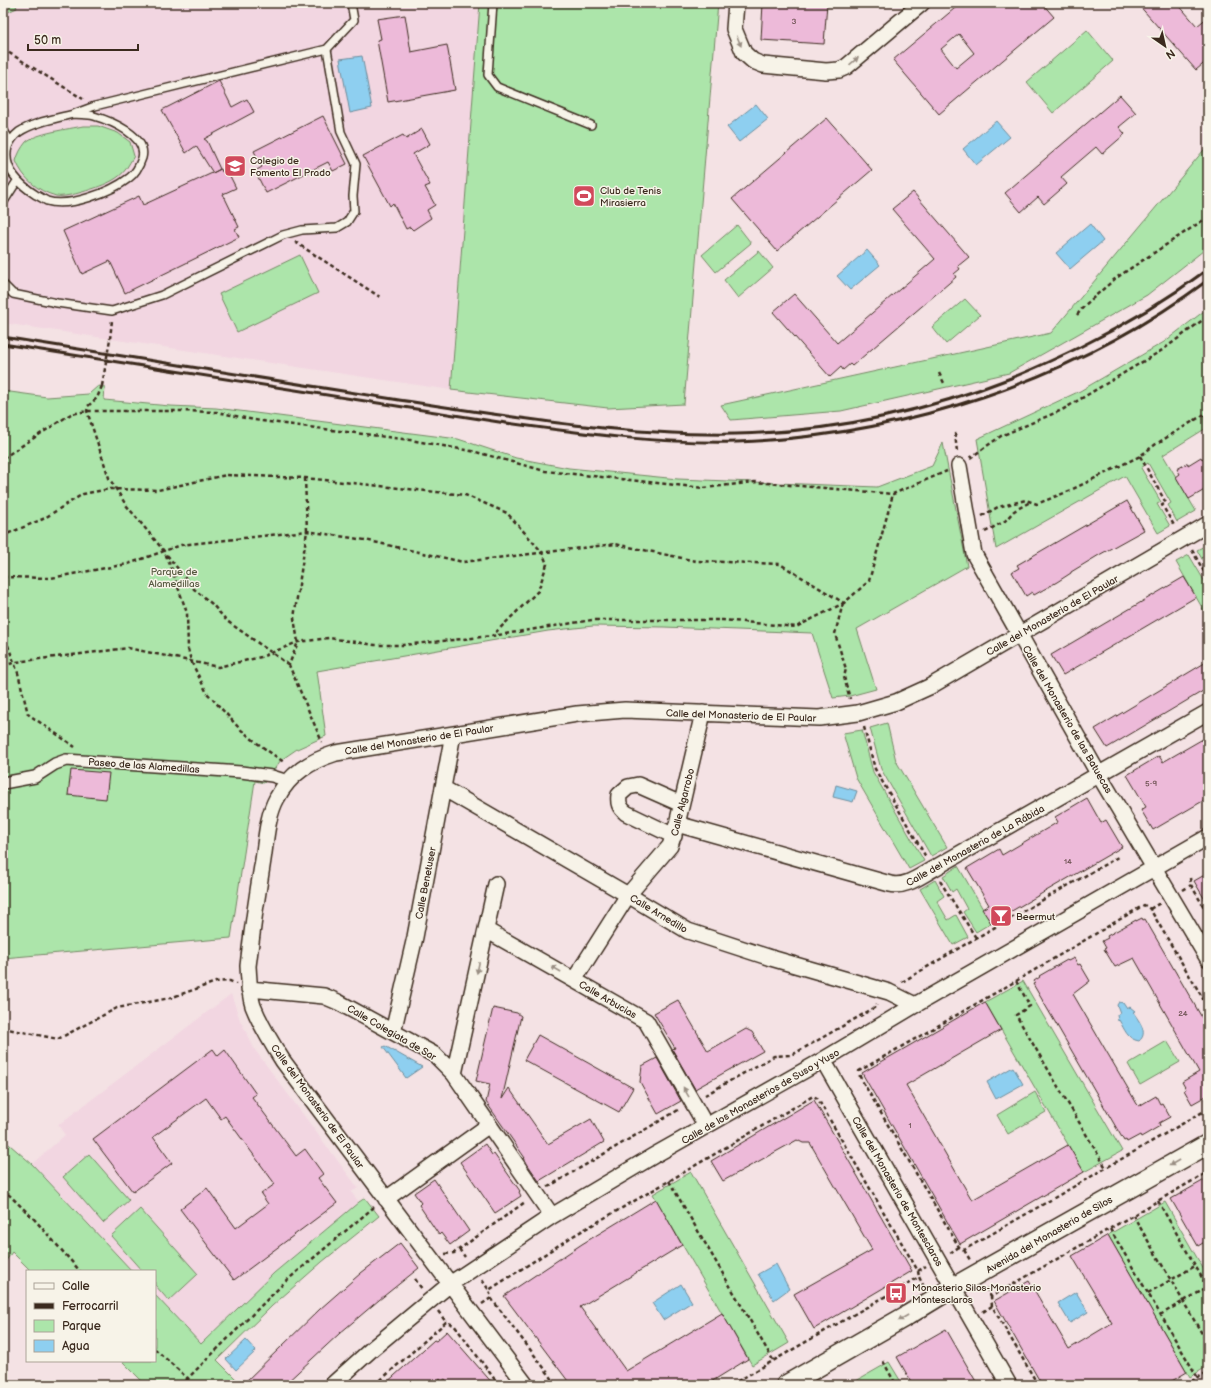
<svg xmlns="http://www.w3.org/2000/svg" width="1211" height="1388" font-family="'Balsamiq Sans',sans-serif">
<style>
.built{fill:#f2d6e1}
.green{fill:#ace5aa;stroke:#748864}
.water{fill:#8ecff0;stroke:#6d8d9c}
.building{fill:#edbad9;stroke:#3b2a1e;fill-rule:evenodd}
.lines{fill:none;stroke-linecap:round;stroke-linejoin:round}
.service-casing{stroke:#3b2a1e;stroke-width:10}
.pedestrian-casing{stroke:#3b2a1e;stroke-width:14}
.minor-casing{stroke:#3b2a1e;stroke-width:18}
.tertiary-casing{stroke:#3b2a1e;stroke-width:22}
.path{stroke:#3b2a1e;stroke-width:2.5;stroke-dasharray:4 3;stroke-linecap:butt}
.service{stroke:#f7f3e8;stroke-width:7}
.pedestrian{stroke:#f7f3e8;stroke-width:11}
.minor{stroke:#f7f3e8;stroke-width:15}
.tertiary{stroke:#f7f3e8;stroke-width:19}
.rail{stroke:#3b2a1e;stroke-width:3}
.path-bridge{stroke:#3b2a1e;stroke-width:2.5;stroke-dasharray:4 3;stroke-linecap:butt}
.oneway{fill:#998e83}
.labels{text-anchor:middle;stroke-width:3;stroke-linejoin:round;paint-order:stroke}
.number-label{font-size:8px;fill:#684e4d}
.poi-label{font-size:10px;fill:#3b2a1e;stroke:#f7f3e8;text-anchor:start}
.park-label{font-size:10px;fill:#575941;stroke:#f7f3e8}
.street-label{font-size:10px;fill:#3b2a1e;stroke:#f7f3e8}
</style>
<rect width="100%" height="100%" fill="#f4e2e4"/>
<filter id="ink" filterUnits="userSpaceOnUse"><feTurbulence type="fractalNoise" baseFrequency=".025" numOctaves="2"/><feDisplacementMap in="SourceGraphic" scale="8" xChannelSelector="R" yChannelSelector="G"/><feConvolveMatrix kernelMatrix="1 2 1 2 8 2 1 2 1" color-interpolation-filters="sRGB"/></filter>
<g filter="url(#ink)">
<path class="built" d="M3,3H480L451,390L3,323Z
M231,994L240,1020L255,1050L358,1188L351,1192L359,1202L274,1273L201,1344L155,1295V1271H132L32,1164L65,1135L58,1125Z"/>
<path class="green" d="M3,3H15L17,8L3,14Z
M480,3H718L684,404L608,408L451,390Z
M1087,30L1113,61L1053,113L1027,82Z
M83,126H98L118,133L130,142L134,156C131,160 129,165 126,169C119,179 106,184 95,188C86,191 65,198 56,196C37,191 23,178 16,161C18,154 21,148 26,142C36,133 69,129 83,126Z
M1208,145V247L1147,295L1009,373L841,411L731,420L721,405L1051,333Z
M737,225L751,243L716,272L702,255Z
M759,251L773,268L738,298L724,280Z
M300,255L318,293L237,332L219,294Z
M965,299L980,315L946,344L932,327Z
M1208,308V427L1163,455L1196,511L1177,522L1168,505L1171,503L1148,463L1141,468L1161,502L1157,504L1170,526L1158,533L1125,476L996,549L977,439L1080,391L1164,342Z
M98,386L105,387L104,400L170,406L216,408L458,439L516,458L569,468L678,479L877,487L932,466L943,443L967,566L857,629L876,689L850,696L833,698L812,633L664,627L593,626L548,631L317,671L326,736L297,749L281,760L264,783L255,781L231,938L3,958V391L47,397L89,394Z
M1208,544V570L1197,550Z
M1189,555L1208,587V618L1176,562Z
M887,723L896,761L947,847L931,856L881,769L870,728Z
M862,730L873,772L924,861L909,869L856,778L843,733Z
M958,866L991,923L976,932L963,912L967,909L956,889L952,892L943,876Z
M935,880L944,896L937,901L948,920L956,915L968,937L953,945L920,889Z
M1023,981L1122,1151L1084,1172L985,1002Z
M1167,1041L1180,1062L1140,1085L1128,1064Z
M1035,1092L1046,1112L1008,1134L997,1115Z
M3,1139L32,1164L132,1271H31L12,1252L3,1265Z
M89,1154L129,1200L103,1223L63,1177Z
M691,1172L789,1343L752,1365L653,1194Z
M365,1198L379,1216L322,1262L272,1306L217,1360L242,1385H146L122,1361H155V1295L201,1344L274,1273L359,1202Z
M1165,1202L1208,1277V1366L1190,1377L1108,1235Z
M140,1209L198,1274L169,1301L155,1285V1271H142L111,1236Z
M889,1362L903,1385H849L884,1365Z"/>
<path class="water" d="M362,56L372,108L350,113L340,59Z
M756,104L768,119L739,142L727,127Z
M996,121L1010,137L976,165L963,149Z
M1090,224L1103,241L1070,269L1056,253Z
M867,250L880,265L850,290L837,276Z
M836,785L857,791L853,802L833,797Z
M1119,1002L1123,1003L1127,1009L1130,1007L1135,1011L1133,1012C1139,1021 1149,1033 1139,1041C1127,1039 1125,1030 1119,1020L1118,1021L1117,1015L1120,1013L1117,1005Z
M385,1046L422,1067L406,1078L383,1047Z
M1013,1067L1023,1084L996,1099L987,1082Z
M776,1264L789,1289L774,1300L758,1274Z
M681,1284L692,1302L663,1320L652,1303Z
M1076,1292L1088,1312L1070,1323L1058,1303Z
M246,1340L256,1351L236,1370L226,1359Z"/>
<path class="building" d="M763,3H827L824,44L761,40Z
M961,3H1042L1054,17L939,114L893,60ZM959,34L974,53L956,68L941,49Z
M1137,3H1177L1197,26L1208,17V60L1196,70Z
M405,15L411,52L447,45L455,90L388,102L377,40L381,39L377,19Z
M219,81L232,107L247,99L254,112L204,139L207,141L220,169L213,173L196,146L186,153L162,110Z
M1120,95L1136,113L1119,127L1125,134L1102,154L1096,147L1061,177L1067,184L1044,204L1038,197L1021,212L1005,193Z
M323,116L347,164L333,171L328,162L266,193L255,171L262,167L254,151Z
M827,118L872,170L777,251L732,199Z
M422,129L430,144L413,154L430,185L425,187L435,205L427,210L431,218L413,230L410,227L406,229L393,203L390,206L363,156L403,135L406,139Z
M221,169L222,172L227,170L236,188L223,194L239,227L235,229L239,237L125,293L110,261L82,274L63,231L139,196L143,205Z
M913,192L969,257L958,266L960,269L954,274L956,277L852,366L850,364L843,370L841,367L830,377L773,312L794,294L837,343L935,259L892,209Z
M1208,455V488L1189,499L1176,477L1180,474L1177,469L1188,463V465L1201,457L1202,459Z
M1127,501L1144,530L1099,555L1071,572V573L1057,582L1034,595L1032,592L1026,596L1012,572L1019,568L1017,565Z
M1184,577L1196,597L1063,675L1051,655Z
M1208,661V688L1107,748L1095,729Z
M1208,736V798L1153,830L1141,810L1146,807L1127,775L1159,756L1163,762Z
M71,770L109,773L106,799L68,795Z
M1087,798L1101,823L1106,820L1122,847L991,923L982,909L989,905L967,868L999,849L1002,855L1058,822L1055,817Z
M1208,873V905L1194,881Z
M1142,918L1143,920L1145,919L1208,1028V1095L1192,1104L1184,1090L1186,1089L1182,1082L1199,1072L1134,958L1115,967L1104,949L1106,948L1102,941L1108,938L1107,936L1136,920V921Z
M1074,958L1078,965L1080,964L1090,981L1073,994L1137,1104L1139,1106L1156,1096L1160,1104L1162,1103L1170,1117L1159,1123L1160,1126L1141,1137L1140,1135L1127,1142L1126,1140L1124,1141L1033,984L1035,983L1034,981L1040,977L1039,976L1067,960L1068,961Z
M678,1000L708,1051L746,1029L752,1032L763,1051L695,1089L672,1049L675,1048L654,1013Z
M985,1002L1001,1030L906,1085L972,1200L1068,1145L1084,1172L960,1244L862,1073Z
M493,1008L517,1013L521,1016L502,1099L509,1088L548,1144L591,1119L604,1142L539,1181L528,1165L524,1158H525L486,1102L490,1084L476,1081Z
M538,1035L633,1088L619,1112L524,1060Z
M213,1049L218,1056L225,1050L256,1094L252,1097L296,1156L305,1149L323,1174L318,1178L337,1203L234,1280L180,1209L207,1188L236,1228L268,1204L261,1194L275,1184L225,1116L221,1119L206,1098L153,1137L172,1163L133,1192L93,1139Z
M657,1058L681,1101L658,1114L640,1082L642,1066Z
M814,1100L912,1271L814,1329L794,1294L872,1250L810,1143H803L797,1140L723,1181L711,1161Z
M485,1144L492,1155L494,1154L520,1191L519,1192L521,1196L495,1213L460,1162Z
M1208,1178V1240L1198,1246L1171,1199Z
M434,1179L469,1231L450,1245L441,1233L439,1235L419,1205L421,1203L414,1193Z
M656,1199L682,1245L580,1307L626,1371L722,1313L748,1359L706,1385H571L504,1296L582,1244Z
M1108,1235L1187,1372L1165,1385H1042L994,1301L1029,1281L1069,1349L1112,1323L1072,1256Z
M400,1243L419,1268L379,1300L340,1333L284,1385H242L320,1309L361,1273Z
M946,1329L978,1385H913L897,1357Z
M447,1331L494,1385H451L445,1379L442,1381L440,1379L434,1385H384L434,1340L436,1341Z"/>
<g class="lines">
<g class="service-casing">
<path id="service" d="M493,3L488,75L497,87L591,125
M76,113L95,106L327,49L354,20L351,3
M73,114C80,115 88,114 94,116C111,121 148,136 142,158C139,167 136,173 129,178C111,192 69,208 47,201C43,199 39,196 36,195C19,184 2,168 8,147C10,141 14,136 19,132C34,122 55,119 73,114Z
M3,129L10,141
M3,203L17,181
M3,284L13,294L57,303L112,311L162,295L283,235L302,230L337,228L347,222L354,211L353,196L356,164L341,132L327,49"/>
</g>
<g class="pedestrian-casing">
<path id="pedestrian" d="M3,783L35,777L55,764L66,760L241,772L272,776L288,781"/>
</g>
<g class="minor-casing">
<path id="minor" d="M736,3L734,29L744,53L753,61L763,65L826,71L839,70L846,67L922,3
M959,466L974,554L1099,775L1208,959
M443,788L628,895L688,931L771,958L889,992L915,1005
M677,824L890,884C905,888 920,876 933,869L1208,712
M674,836L626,813C619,807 618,803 619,795L628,787L638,785L681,804
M486,930L646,1021L706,1126
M574,980L628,895L670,846L677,824L703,713
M249,989L324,996L338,1002L435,1055L454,1074L552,1216
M393,1032L415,937L453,734
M823,1060L1009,1385
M454,1074L496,884
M386,1199L489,1125
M332,1385L373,1348L450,1284L552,1216L653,1156L823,1060L915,1005L1208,837
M526,1385L283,1061C272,1044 261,1026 253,1006C249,994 249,979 248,966C252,930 257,895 263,860C266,840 267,816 277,798C290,773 311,761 336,753L577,714L625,710L819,718L858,713L896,702L929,687L1208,524"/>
</g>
<g class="tertiary-casing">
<path id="tertiary" d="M786,1385L908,1315L954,1287L1208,1144"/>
</g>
<path class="path" d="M3,49L83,99
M295,242L380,297
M1077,315L1085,305L1116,278L1208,217
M110,339L112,320
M939,373L944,383
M102,386L97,398L88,406L87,411L109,478L126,505L164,551L171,567L187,613L188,649L191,661L207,693L240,729L257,743L285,763
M955,433L957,452
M1140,456L1166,503L1162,505L1175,527
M3,458L71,414L87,411H179L217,412L254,420L410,440L476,452L545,471L704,488L755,482L893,494L947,471
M970,458L1001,436L1062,410L1164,349L1208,316
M305,478L307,531L294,618L298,642L289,665L322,742
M982,516L998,507L1026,500L1037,504L1069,491L1140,456L1156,444L1208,412
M985,532L1005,521L1014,511L1030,502
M3,538L7,534L43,519L83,494L109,489L158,490L226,475L305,478L465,495L507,513L542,552L547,564L538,591L492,636
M1192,550L1208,579
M167,555L194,589L212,604L227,621L289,665
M3,577L51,578L128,564L181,545L307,531L365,540L463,562L615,544L696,561L780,564L844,603L869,581L893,494
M843,603L835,634L846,669L844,677L850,699
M3,632L18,673L28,714L75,747
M3,666L16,662L128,648L218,667L261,657L298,642L329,638L375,645H403L492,636L592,620H723L796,627L844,603
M864,727L875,769L926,857
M1190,878L1191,885L1208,914
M940,881L976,938
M1183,890L1191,885
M1150,909L1160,903
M1016,981L1030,1006L1016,1015L1106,1168
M902,982L976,938L1118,857
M1208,1007L1150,909L1144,905L1016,981L859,1071L860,1077L959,1247L964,1250L1208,1109
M3,1028L58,1039L117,1008L170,998L216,982L230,981L236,984
M705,1095L774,1056L792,1055L874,1008L877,1004
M669,1181L773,1360
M548,1187L680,1109
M3,1189L34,1219L80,1271
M1158,1201L1208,1288
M1133,1215L1208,1344
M1110,1229L1198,1378
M459,1249L465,1257
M964,1250L970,1260
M950,1253L959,1247
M445,1254L454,1253L525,1202
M918,1271L926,1266
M415,1279L422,1289
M482,1280L489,1290
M986,1288L991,1297
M1148,1293L1195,1266
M482,1304L491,1298
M438,1311L446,1322
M983,1312L992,1306
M1160,1315L1208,1287
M155,1349L195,1385
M883,1361L896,1385
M181,1385L285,1282L374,1207
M375,1385L446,1322L454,1325L499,1385
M557,1385L491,1298L489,1290L573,1236L669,1181L813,1096L817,1098L819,1101L918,1271L919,1277
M731,1385L919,1277L924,1287
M1038,1385L992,1306L991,1297L1208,1172
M1185,1385L1208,1372"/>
<use href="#service" class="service"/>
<use href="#pedestrian" class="pedestrian"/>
<use href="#minor" class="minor"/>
<use href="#tertiary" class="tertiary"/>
<path class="rail" d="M3,337C133,357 263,379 393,399C507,416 621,436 736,434C829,432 924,412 1011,378C1034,369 1057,358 1080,347C1125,325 1168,299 1208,269
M3,344L499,422C578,433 657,444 737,442C904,436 1074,380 1208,280"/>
<path class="path-bridge" d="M102,386L110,339"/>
</g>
<defs><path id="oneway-solid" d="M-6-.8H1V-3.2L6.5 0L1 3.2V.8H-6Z"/></defs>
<g class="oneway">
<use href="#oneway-solid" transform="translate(739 41) rotate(68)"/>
<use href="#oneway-solid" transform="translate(854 61) rotate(-41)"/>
<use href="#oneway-solid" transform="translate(478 968) rotate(102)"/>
<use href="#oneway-solid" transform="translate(556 969) rotate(-150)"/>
<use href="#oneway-solid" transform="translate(686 1092) rotate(-120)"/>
<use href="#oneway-solid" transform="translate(1174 1163) rotate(150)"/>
<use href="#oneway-solid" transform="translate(903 1318) rotate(150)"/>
</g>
</g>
<defs>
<g id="school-square" transform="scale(1.15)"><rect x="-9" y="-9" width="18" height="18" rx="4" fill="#d1495b" stroke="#f7f3e8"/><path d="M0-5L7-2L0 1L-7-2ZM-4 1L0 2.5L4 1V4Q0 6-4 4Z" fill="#fff"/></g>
<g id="stadium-square" transform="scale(1.15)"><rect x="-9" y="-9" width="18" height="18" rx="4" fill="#d1495b" stroke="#f7f3e8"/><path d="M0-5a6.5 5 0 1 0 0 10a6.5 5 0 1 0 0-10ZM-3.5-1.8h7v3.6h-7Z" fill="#fff"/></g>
<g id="bar-square" transform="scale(1.15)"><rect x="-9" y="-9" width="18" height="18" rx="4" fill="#d1495b" stroke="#f7f3e8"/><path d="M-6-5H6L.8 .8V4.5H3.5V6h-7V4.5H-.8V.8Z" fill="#fff"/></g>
<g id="bus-square" transform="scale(1.15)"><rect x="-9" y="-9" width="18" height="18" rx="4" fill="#d1495b" stroke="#f7f3e8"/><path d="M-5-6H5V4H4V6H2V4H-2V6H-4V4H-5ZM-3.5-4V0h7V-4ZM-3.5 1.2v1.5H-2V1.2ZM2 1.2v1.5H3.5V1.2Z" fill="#fff"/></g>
</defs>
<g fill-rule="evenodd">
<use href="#school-square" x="235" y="166"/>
<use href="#stadium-square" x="584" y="196"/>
<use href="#bar-square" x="1001" y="916"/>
<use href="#bus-square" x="896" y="1293"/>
</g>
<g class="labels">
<g class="number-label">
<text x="794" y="24">3</text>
<text x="1151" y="786">5-9</text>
<text x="1068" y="864">14</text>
<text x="1183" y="1016">24</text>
<text x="910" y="1128">1</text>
</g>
<g class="poi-label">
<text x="250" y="164">Colegio de<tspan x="250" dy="12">Fomento El Prado</tspan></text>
<text x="600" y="194">Club de Tenis<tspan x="600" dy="12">Mirasierra</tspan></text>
<text x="1016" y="920">Beermut</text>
<text x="912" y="1291">Monasterio Silos-Monasterio<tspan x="912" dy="12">Montesclaros</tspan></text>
</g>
<g class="park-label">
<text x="174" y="575">Parque de<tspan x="174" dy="12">Alamedillas</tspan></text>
</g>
<g class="street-label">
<text transform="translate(1052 615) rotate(-30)" y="4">Calle del Monasterio de El Paular</text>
<text transform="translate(741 715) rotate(2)" y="4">Calle del Monasterio de El Paular</text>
<text transform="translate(1068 719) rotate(60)" y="4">Calle del Monasterio de las Batuecas</text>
<text transform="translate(419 739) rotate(-9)" y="4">Calle del Monasterio de El Paular</text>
<text transform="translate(144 765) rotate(4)" y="4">Paseo de las Alamedillas</text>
<text transform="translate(682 802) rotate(-76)" y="4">Calle Algarrobo</text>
<text transform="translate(975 845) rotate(-29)" y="4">Calle del Monasterio de La Rábida</text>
<text transform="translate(425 883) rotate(-79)" y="4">Calle Benetuser</text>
<text transform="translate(659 913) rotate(31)" y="4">Calle Arnedillo</text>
<text transform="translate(608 999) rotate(30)" y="4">Calle Arbucias</text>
<text transform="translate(392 1032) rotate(30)" y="4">Calle Colegiata de Sar</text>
<text transform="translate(760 1096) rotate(-30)" y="4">Calle de los Monasterios de Suso y Yuso</text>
<text transform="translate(318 1106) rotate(54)" y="4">Calle del Monasterio de El Paular</text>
<text transform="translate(898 1191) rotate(60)" y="4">Calle del Monasterio de Montesclaros</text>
<text transform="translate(1049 1234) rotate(-30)" y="4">Avenida del Monasterio de Silos</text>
</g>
</g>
<rect width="1211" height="1388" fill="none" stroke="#f7f3e8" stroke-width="16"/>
<rect x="8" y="8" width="1195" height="1372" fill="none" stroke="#3b2a1e" stroke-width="1.5" filter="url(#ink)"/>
<rect x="26" y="1270" width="130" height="92" fill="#f7f3e8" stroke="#aca397"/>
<rect x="34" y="1283" width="20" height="6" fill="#f7f3e8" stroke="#aca397"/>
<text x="62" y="1290" font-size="12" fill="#3b2a1e">Calle</text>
<rect x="34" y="1303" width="20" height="6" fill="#3b2a1e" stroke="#aca397"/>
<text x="62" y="1310" font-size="12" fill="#3b2a1e">Ferrocarril</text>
<rect x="34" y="1320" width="20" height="12" fill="#ace5aa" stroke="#aca397"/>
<text x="62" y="1330" font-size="12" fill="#3b2a1e">Parque</text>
<rect x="34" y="1340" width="20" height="12" fill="#8ecff0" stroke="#aca397"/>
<text x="62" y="1350" font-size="12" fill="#3b2a1e">Agua</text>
<g transform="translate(1165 46) rotate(146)" stroke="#f7f3e8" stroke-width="3" paint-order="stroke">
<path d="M0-3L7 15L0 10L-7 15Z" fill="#3b2a1e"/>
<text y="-6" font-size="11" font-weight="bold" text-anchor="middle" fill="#3b2a1e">N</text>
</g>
<path d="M28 44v6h110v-6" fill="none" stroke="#3b2a1e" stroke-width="2"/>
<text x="34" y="44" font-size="12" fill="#3b2a1e" stroke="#f7f3e8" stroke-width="3" paint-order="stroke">50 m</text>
</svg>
